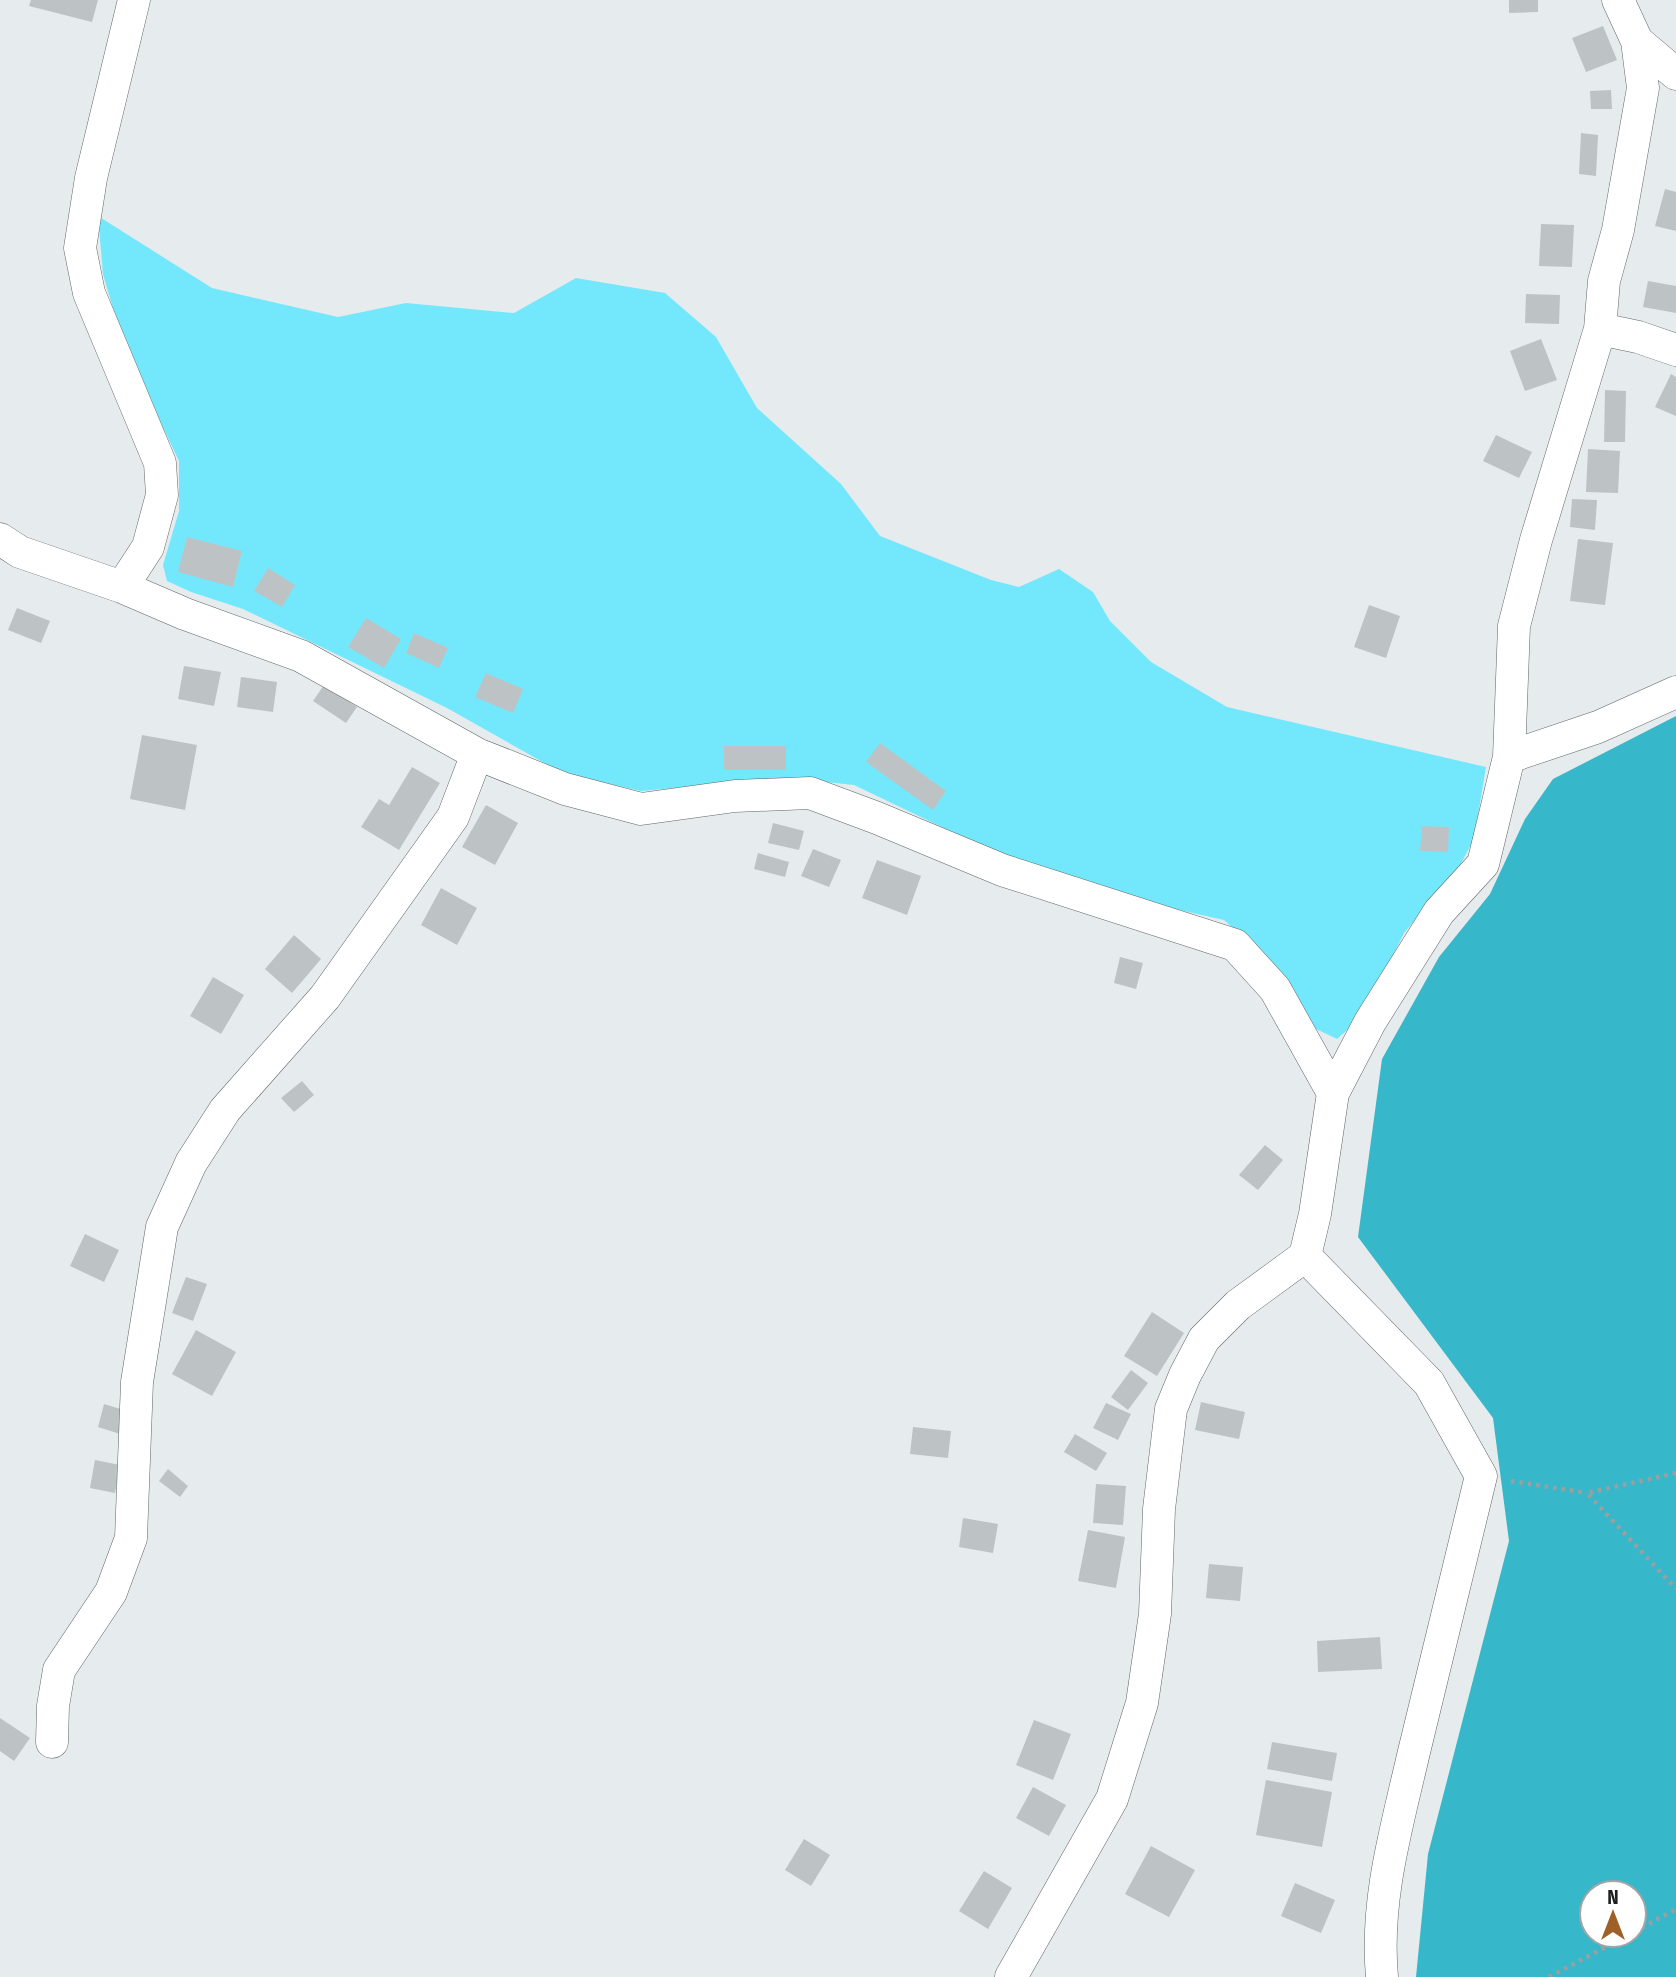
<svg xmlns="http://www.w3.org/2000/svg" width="1676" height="1977" font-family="'Fira Sans Condensed',sans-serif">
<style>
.green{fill:#73e8fc}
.forest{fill:#37b7ca;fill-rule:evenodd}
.building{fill:#bdc3c4}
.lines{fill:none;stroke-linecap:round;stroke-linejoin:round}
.minor-casing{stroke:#606566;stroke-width:33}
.path{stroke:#9b9fa0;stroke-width:4.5;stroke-dasharray:3.5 5;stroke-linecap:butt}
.minor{stroke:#fff;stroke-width:32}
</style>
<rect width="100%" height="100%" fill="#e6eced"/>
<path class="green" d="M98,216L212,288L338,317L406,303L514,313L576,278L665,293L716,337L757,408L841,484L880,536L991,580L1019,587L1059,569L1093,592L1110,621L1151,662L1227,707L1486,767L1474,839L1458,869L1404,933L1363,1016L1337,1039L1314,1028L1278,968L1224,920L1122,897L1000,855L854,785L788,778L641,791L562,773L447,708L243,609L191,592L167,581L163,565L179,511V461L124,346L103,274Z"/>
<path class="forest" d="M1676,716V1977H1416L1428,1854L1509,1541L1493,1418L1358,1237L1382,1059L1439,957L1490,894L1525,819L1553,779ZM1592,1893H1634V1935H1592Z"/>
<path class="building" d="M31,0H98L92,22L29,6Z
M1509,0H1538V12L1509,13Z
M1603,26L1617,60L1586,72L1572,38Z
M1611,90L1612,109H1591L1590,91Z
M1581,133L1598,135L1596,176L1579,174Z
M1665,189L1676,192V231L1655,226Z
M1541,224L1574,225L1572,267L1539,266Z
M1648,281L1676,286V313L1643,307Z
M1526,294L1560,295L1559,324L1525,323Z
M1541,339L1557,380L1525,391L1510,351Z
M1671,374L1676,377V416L1655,407Z
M1605,390L1626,391L1625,442H1604Z
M1496,435L1532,452L1519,478L1483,461Z
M1588,449L1620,451L1618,493L1586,492Z
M1572,499L1597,500L1595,530L1570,527Z
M187,537L242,551L233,587L178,572Z
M1578,539L1613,543L1605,605L1570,601Z
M268,568L295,585L282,607L254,591Z
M1369,605L1400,616L1386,658L1354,647Z
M17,608L50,621L41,643L8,630Z
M366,618L401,639L384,668L348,647Z
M414,633L448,648L439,668L406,653Z
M184,666L221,672L214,706L178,699Z
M486,673L523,689L513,713L475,697Z
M241,677L277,682L273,712L237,707Z
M324,685L357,707L346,723L313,701Z
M142,735L197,745L185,810L130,799Z
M880,743L946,791L933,810L866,762Z
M724,746H786V770H724Z
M412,767L440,783L399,850L361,827L379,799L389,805Z
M486,805L518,823L495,865L462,847Z
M773,823L804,831L799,850L768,843Z
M1422,826L1449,827L1448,852L1420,851Z
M813,849L841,860L829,887L801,876Z
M758,853L789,862L785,877L754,869Z
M877,860L921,876L907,915L862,898Z
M441,888L477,908L457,945L421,925Z
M294,935L321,959L292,993L265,969Z
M1120,957L1143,963L1136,989L1114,983Z
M213,977L244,995L221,1034L190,1016Z
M302,1081L314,1095L294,1112L281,1098Z
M1265,1145L1283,1160L1258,1190L1239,1175Z
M85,1234L119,1250L104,1282L70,1266Z
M186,1277L207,1284L193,1321L172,1313Z
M1152,1312L1184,1333L1157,1376L1124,1356Z
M196,1330L236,1352L212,1396L172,1374Z
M1131,1370L1148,1383L1128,1410L1111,1397Z
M1201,1402L1245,1412L1239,1439L1195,1430Z
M1106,1403L1131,1414L1118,1440L1093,1428Z
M104,1404L127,1411L120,1434L98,1427Z
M913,1427L951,1431L948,1458L910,1454Z
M1075,1434L1107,1453L1096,1471L1064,1452Z
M95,1460L120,1465L115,1493L90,1488Z
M168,1469L188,1486L180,1497L159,1481Z
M1096,1484L1126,1486L1123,1525L1093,1523Z
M963,1518L998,1524L993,1553L959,1547Z
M1088,1530L1125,1537L1116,1588L1078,1581Z
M1209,1564L1243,1567L1240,1601L1206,1598Z
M1380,1637L1382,1669L1318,1672L1317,1641Z
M0,1718L30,1738L14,1761L0,1751Z
M1034,1720L1071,1734L1053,1780L1016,1765Z
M1272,1742L1337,1753L1332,1781L1267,1769Z
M1266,1780L1332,1792L1322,1847L1256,1835Z
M1033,1787L1066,1805L1049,1836L1016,1818Z
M804,1839L830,1855L811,1886L785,1870Z
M1151,1846L1195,1870L1169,1917L1125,1894Z
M984,1871L1012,1888L988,1929L959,1911Z
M1295,1883L1335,1900L1321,1933L1281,1916Z"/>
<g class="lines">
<g class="minor-casing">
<path id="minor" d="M1637,41L1676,74
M1600,329L1638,337L1676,350
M0,539L20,552L122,587L185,614L301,656L477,754L565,789L641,809L735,796L810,793L877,818L1002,870L1235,945L1275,989L1333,1093L1315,1214L1305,1256L1238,1305L1204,1339L1185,1375L1171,1409L1159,1509L1155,1614L1142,1703L1112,1799L1011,1977
M122,587L148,547L162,495L160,463L89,293L80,248L91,178L134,0
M1509,757L1598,727L1676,692
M1333,1093L1370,1022L1439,912L1483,864L1509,757L1514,626L1536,540L1600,329L1604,281L1618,230L1643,88L1637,41L1618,0
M1305,1256L1429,1383L1481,1476C1458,1570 1435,1663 1413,1756C1396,1830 1375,1901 1382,1977
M52,1742L53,1706L59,1670L111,1592L131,1538L137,1382L162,1227L191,1163L225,1110L325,997L453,817L477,754"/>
</g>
<path class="path" d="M1676,1473L1587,1493L1676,1589
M1511,1481L1587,1493
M1634,1932L1676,1909
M1549,1977L1628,1935"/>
<use href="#minor" class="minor"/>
</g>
<g transform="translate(1613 1914)"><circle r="33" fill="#ffffff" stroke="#a4a5a5" stroke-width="2"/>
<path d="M0-5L12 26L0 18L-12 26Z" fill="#9f6027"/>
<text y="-10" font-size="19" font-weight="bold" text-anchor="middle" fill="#1c1e1f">N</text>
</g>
</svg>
